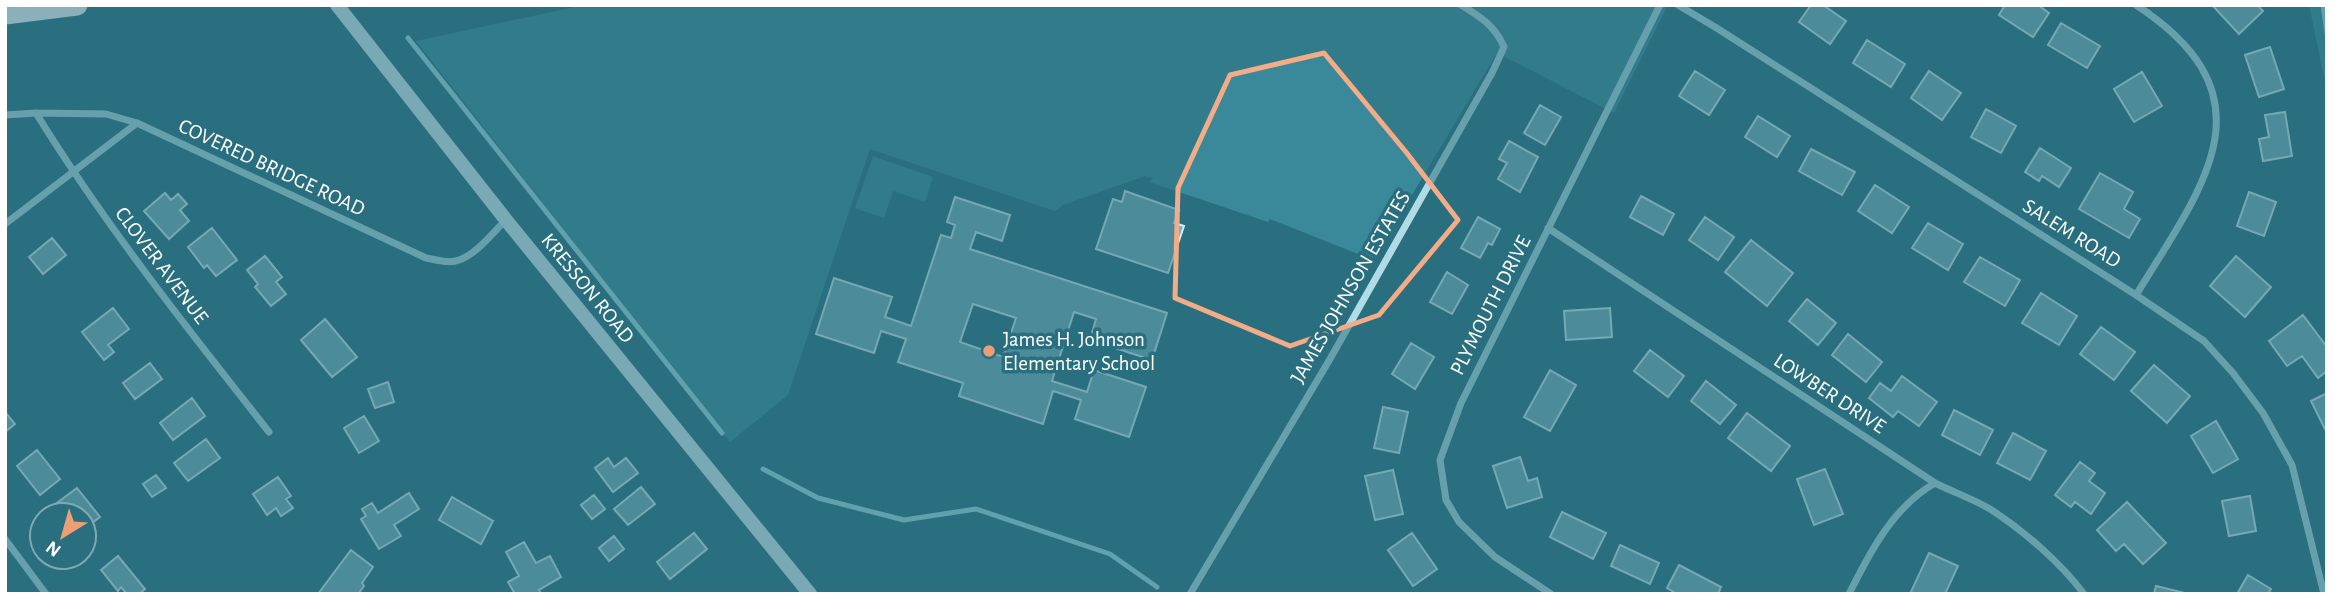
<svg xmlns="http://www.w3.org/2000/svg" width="2332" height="599" font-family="'Alegreya Sans',sans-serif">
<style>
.green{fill:#3a899a}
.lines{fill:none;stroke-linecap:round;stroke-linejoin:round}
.stream{stroke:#a5dbe5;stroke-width:5}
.building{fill:#75adba;stroke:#d3eef4;stroke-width:2;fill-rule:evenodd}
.street{stroke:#b0dce5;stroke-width:7}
.secondary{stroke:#d9f0f5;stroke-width:14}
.highway{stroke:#fff;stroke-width:21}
.marked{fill:none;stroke:#f4ac86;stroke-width:5;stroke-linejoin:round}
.poi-dot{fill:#ec9f77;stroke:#296f7f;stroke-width:2.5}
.labels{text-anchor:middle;stroke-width:7;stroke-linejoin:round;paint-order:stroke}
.street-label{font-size:21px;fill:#fff;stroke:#296f7f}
.poi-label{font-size:21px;fill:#fff;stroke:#296f7f;text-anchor:start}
</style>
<rect width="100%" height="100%" fill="#296f7f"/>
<path class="green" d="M584,5H1668L1614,113L1497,53L1373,260L1270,219L1268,222L1149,182L1153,178L1145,176L1063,205L1055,211L870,149L788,395L730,442L416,41Z
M2309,5H2327V92Z
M873,156L933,177L925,202L893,191L884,218L855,208Z"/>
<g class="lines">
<path class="stream" d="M2323,5L2327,33
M408,38L722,433
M763,469L818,498L904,520L976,509L1110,554L1157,587"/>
</g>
<path class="building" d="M1811,5H1823L1846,21L1830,44L1799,22Z
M2005,5H2038L2049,13L2033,37L1999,15Z
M2212,5H2257L2263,11L2239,34Z
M2061,23L2100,46L2087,68L2048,45Z
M1867,40L1905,64L1891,87L1853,63Z
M2270,47L2284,89L2259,97L2245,55Z
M1695,71L1725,90L1709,115L1679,96Z
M1929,71L1961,93L1942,120L1911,98Z
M2142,72L2162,106L2134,122L2114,89Z
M1540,105L1561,117L1545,145L1524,133Z
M1986,109L2016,126L2001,153L1971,137Z
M2285,112L2292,156L2263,161L2259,139L2269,137L2265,115Z
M1758,116L1790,136L1777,157L1745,137Z
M1509,141L1538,157L1520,192L1498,179L1507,163L1499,159Z
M2040,148L2071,168L2059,187L2042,176L2039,181L2025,172Z
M1811,149L1855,172L1842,195L1799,171Z
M2100,173L2133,192L2124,209L2140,219L2129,238L2079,209Z
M1875,185L1909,207L1892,233L1858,211Z
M1125,191L1179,210L1174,223L1184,226L1168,273L1096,249L1113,199L1122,202Z
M2249,192L2276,202L2264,236L2237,226Z
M165,193L171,200L178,194L187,204L180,210L189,221L169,239L144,211Z
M1641,196L1674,214L1663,235L1630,217Z
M955,197L1010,215L1002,241L976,232L970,249L1167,313L1152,360L1090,340L1096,319L1074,312L1052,381L1087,392L1094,370L1146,387L1129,437L1075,419L1081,400L1053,391L1043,424L959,396L963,383L898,362L906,339L881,331L874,353L816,334L834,278L892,297L885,317L911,326L941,235L951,238L955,225L947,222ZM973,304L1016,318L1003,357L960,342Z
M1478,217L1500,229L1492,245L1488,243L1480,258L1461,248Z
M1705,217L1734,237L1718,260L1689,240Z
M1928,223L1963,244L1948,270L1912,248Z
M212,228L237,260L216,276L207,265L204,268L188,247Z
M52,238L66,255L43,274L29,257Z
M1751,240L1793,273L1767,306L1725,272Z
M265,256L282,277L276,282L286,294L271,306L255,287L258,284L247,270Z
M2236,256L2271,287L2245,317L2210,286Z
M1980,257L2020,280L2005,306L1964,282Z
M1447,272L1468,285L1452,314L1430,302Z
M2041,293L2077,316L2059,345L2022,323Z
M1807,299L1836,323L1818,345L1789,321Z
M113,308L129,329L108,345L114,352L104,360L82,332Z
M1610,308L1612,337L1566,340L1564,311Z
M2303,315L2327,347V371L2318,378L2302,356L2287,366L2269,341Z
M325,319L357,357L332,377L301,340Z
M2101,327L2135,352L2114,380L2080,354Z
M1848,334L1882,362L1866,382L1832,355Z
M1411,343L1434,357L1415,389L1392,374Z
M1650,350L1684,376L1668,397L1634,371Z
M150,363L162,379L135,399L123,383Z
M2154,365L2190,396L2167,423L2131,391Z
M1550,370L1576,385L1550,431L1524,417Z
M1902,376L1937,402L1919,426L1898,411L1893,417L1869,398L1880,383L1891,391Z
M1706,381L1736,405L1720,424L1691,401Z
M388,382L394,402L375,408L368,389Z
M2327,393V433L2311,401Z
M192,398L205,416L173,440L160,423Z
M1383,407L1408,412L1399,453L1374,448Z
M1954,410L1993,430L1980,455L1942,435Z
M5,412L15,424L5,432Z
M1747,413L1790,446L1771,471L1728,438Z
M364,416L379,441L359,453L344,428Z
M2216,421L2238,459L2213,473L2191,436Z
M2013,433L2046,451L2030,480L1997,463Z
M206,439L220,458L188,481L174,463Z
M37,450L60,479L40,495L17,466Z
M1520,457L1528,481L1537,478L1542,497L1507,508L1493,466Z
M608,458L614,467L626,458L638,473L613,492L595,468Z
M2080,462L2095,473L2089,481L2105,493L2091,514L2075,502L2071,507L2055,495Z
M1825,469L1843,514L1814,525L1797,479Z
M1393,470L1403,514L1375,520L1365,476Z
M156,475L166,488L152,497L143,484Z
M278,477L291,496L286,499L293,508L281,516L276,508L267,515L253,494Z
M641,487L655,504L628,525L614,509Z
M77,488L100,517L84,529V515H59L53,506Z
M409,493L419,509L394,525L401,536L379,549L361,519L366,516L362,509L372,503L378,513Z
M594,495L605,509L592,519L581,505Z
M2250,496L2256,531L2229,536L2222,501Z
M452,497L493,521L481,544L439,520Z
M2127,502L2166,543L2143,564L2124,544L2116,551L2097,530Z
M1562,512L1606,533L1593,559L1550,537Z
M694,533L707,549L670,579L657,562Z
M1412,533L1437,569L1413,586L1388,550Z
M614,536L624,549L609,561L599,548Z
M524,542L536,563L550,556L561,577L539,590L541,594H515L508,582L519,576L506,552Z
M1620,545L1659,563L1650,584L1611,566Z
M351,550L373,567L362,583L364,586L358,594H318Z
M1929,553L1958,566L1945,594H1910Z
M118,556L145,589L139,594H127L121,587L118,591L101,570Z
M1679,565L1721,587L1718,594H1677L1667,588Z
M2248,575L2271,589L2268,594H2237Z
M2156,586L2189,594H2154Z"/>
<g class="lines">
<path class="street" d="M1678,5L1715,27L2136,295L2204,341L2233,373L2263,413L2292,465L2324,594
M2136,5C2277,97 2203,186 2136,295
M36,113C105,225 187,328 269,432
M5,115L36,113L106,114L137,123L426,258C437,260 449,264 459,260C477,254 493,232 506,220
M5,224L137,123
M1548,228L1935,483C1953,492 1973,499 1990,509C2023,530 2061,563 2084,594
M5,539L46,594
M1190,594L1330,359L1492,73L1504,47C1495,26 1481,17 1461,5
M1551,594L1495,557L1459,522L1446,500L1440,460L1461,403L1660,5
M1849,594C1870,552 1893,507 1935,483"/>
<path class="secondary" d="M337,5L506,220L810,594"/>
<path class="highway" d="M5,14L77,5"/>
</g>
<path d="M0 0H2332V599H0ZM1324,53L1406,152L1458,220L1379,315L1290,346L1175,298L1178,188L1230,75Z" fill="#296f7f" fill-opacity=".55" fill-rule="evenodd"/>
<path class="marked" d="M1324,53L1406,152L1458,220L1379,315L1290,346L1175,298L1178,188L1230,75Z"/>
<circle class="poi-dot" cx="989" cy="351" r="7"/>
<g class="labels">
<g class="street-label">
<text transform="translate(272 167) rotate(25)" y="7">COVERED BRIDGE ROAD</text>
<text transform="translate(2072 233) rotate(32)" y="7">SALEM ROAD</text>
<text transform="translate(162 265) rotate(53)" y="7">CLOVER AVENUE</text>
<text transform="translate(1350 287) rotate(-60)" y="7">JAMES JOHNSON ESTATES</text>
<text transform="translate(588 288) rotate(51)" y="7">KRESSON ROAD</text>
<text transform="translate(1490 305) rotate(-63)" y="7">PLYMOUTH DRIVE</text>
<text transform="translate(1830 393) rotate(33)" y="7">LOWBER DRIVE</text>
</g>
<g class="poi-label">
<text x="1003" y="346">James H. Johnson<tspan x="1003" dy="24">Elementary School</tspan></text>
</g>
</g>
<rect width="2332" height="599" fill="none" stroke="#ffffff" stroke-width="14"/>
<g transform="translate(63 536) rotate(217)"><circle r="33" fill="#296f7f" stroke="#7fa9b2" stroke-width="2"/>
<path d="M0-5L12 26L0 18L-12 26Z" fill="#ec9f77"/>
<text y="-10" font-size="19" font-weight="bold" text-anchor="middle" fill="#ffffff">N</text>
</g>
</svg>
